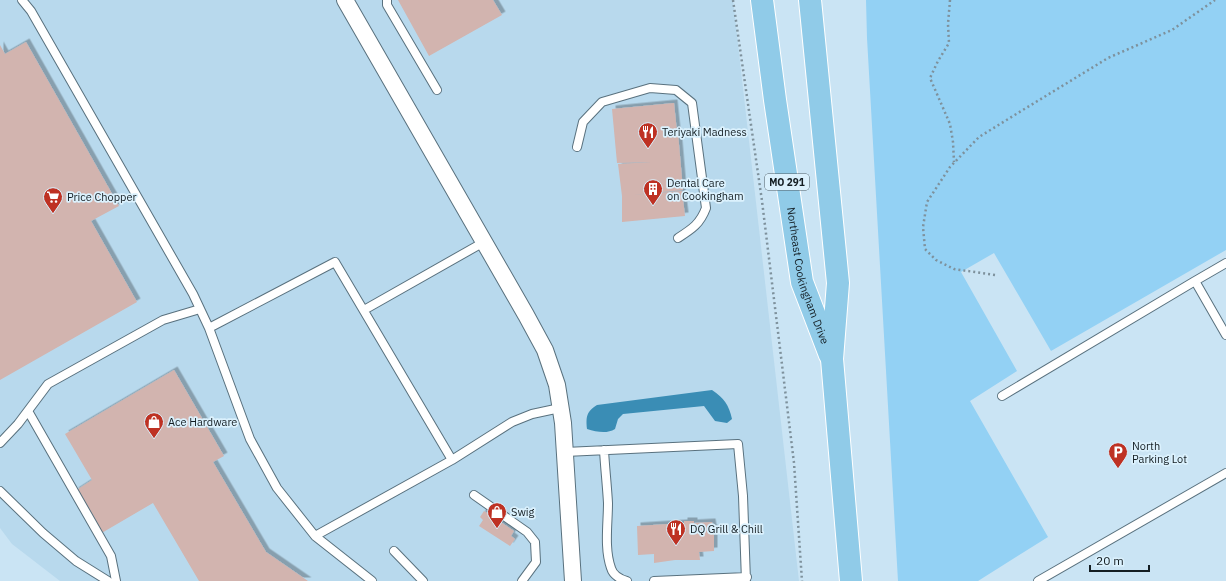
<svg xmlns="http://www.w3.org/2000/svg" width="1226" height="581" font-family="'IBM Plex Sans',sans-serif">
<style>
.built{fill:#b8d9ed}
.green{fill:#93d1f4}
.water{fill:#3a8db5}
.building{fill:#d2b4af;filter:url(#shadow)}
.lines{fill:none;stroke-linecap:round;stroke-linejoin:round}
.service-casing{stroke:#59717e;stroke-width:10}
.minor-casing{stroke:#59717e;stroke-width:18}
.primary-casing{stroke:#fff;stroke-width:24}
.path{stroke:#7e919c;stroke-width:2.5;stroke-dasharray:2 3;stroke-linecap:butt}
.service{stroke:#fff;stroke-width:8}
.minor{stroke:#fff;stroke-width:16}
.primary{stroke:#90cbe8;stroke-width:22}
.labels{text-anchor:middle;stroke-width:3.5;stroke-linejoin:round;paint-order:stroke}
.shield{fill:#dbf1fd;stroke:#4f5d64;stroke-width:1}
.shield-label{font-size:10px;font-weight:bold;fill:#131d22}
.poi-label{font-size:11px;fill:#131d22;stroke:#dbf1fd;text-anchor:start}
.street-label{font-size:11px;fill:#131d22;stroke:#dbf1fd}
</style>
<defs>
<filter id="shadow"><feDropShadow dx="3.5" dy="-3.5" stdDeviation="0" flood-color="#0004"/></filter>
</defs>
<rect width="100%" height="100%" fill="#cae4f4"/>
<path class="built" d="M0,0H733L799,581H60L12,544L0,528Z"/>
<path class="green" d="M866,0H1226V250L1051,351L994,253L961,272L1017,371L970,401L1048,537L978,581H898L867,38Z"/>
<path class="water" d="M712,390C724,398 729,405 732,419L727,423L715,421L704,406L623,414L618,419L615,429C607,434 597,432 587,429C586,417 586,412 597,405Z"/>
<path class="building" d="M398,0H493L502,15L429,56Z
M26,42L119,206L91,221L137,302L0,380V45L5,54Z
M674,103L677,132L662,134L678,133L683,190L633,195L682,191L685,216L622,222V196L618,164L651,162L617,163L612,109Z
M174,370L224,456L213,462L266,552L308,581H199L153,503L100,534L75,491L92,480L65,434Z
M484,511L514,531L511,536L515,539L510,546L479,526L483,520L480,517Z
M684,521H694V523L712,522L713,528H714V551L699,552L700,560H675L654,563V554L638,555L637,526L684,523Z"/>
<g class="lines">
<g class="service-casing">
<path id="service" d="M22,0L31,11L193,294L209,328L250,439L277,488L315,536L372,581
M387,0V5L437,90
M577,147L583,122L602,102L650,88L676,90L692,103L706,208C700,224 692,229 678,238
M1226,263L1195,281L1226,335
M364,310L484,242
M209,328L335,262L452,460L315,536
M1002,396L1195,281
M28,411L111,556L116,581
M0,443L18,424L48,384L163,320L200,309
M604,450C605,468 607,485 608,503C608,524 604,548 611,568C613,575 620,579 627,581
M565,452L738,444L743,496L746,581
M452,460L512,422L532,414L560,408
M0,491L43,533L76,561L108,581
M474,495L527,532L535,542L536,562L522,581
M394,551L423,581
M654,581L747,577
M1038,581L1226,473"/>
</g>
<g class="minor-casing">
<path id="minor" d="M345,0L526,315L545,350L557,385L563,423L573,581"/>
</g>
<g class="primary-casing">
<g id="primary">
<path id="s1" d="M762,0L775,100L802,282L830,355"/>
<path d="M810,0L838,283L832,359L851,581"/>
</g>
</g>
<path class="path" d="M733,0L762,201L794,463L802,581
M950,0L948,24L949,43L938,61L930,78L950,124L953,142L954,162
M995,275L954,269L936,260L925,249L923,227L927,202L950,167L979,137L1013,116L1108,58L1172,30L1215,0"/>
<use href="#service" class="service"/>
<use href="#minor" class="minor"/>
<use href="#primary" class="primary"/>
</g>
<defs>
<g id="restaurant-pin" transform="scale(1)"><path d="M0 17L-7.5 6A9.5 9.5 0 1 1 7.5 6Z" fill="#be3123" stroke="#dbf1fd"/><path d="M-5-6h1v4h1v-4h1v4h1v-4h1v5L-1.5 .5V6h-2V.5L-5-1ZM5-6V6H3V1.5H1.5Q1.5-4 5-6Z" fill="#fff"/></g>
<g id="building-pin" transform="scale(1)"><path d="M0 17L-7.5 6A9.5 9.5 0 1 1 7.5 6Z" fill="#be3123" stroke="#dbf1fd"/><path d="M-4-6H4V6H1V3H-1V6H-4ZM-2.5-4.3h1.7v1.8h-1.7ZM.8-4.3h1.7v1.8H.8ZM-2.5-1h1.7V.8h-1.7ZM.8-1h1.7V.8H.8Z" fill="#fff"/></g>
<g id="supermarket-pin" transform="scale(1)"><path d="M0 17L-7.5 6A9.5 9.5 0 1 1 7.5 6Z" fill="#be3123" stroke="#dbf1fd"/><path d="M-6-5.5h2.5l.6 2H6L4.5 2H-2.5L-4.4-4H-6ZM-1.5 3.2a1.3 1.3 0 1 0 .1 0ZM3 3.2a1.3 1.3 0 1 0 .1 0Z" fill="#fff"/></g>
<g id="shop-pin" transform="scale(1)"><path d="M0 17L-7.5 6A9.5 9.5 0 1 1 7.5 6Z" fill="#be3123" stroke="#dbf1fd"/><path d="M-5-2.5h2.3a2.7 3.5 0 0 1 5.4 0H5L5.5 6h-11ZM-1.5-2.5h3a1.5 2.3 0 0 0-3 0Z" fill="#fff"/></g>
<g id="parking-pin" transform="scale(1)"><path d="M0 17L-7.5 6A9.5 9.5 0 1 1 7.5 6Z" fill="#be3123" stroke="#dbf1fd"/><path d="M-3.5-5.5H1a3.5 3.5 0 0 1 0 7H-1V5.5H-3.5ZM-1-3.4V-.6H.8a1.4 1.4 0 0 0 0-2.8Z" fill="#fff"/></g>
</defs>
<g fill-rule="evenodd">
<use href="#restaurant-pin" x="648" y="132"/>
<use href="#building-pin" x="653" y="189"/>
<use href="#supermarket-pin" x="53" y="197"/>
<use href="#shop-pin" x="154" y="422"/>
<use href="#parking-pin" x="1118" y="452"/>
<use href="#shop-pin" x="497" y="512"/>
<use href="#restaurant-pin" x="676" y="529"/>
</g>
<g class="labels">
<rect class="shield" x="765" y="174" width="44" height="16" rx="3"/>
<g class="shield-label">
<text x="787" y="186">MO 291</text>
</g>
<g class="poi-label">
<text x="662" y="136">Teriyaki Madness</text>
<text x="667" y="187">Dental Care<tspan x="667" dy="13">on Cookingham</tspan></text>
<text x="67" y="201">Price Chopper</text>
<text x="168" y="426">Ace Hardware</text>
<text x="1132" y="450">North<tspan x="1132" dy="13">Parking Lot</tspan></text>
<text x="511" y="516">Swig</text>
<text x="690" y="533">DQ Grill &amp; Chill</text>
</g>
<g class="street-label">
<text dy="4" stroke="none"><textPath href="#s1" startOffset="280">Northeast Cookingham Drive</textPath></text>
</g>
</g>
<path d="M1090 565v6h59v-6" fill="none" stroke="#131d22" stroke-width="2"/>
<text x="1096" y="565" font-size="12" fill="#131d22" stroke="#dbf1fd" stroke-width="3" paint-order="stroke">20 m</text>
</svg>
